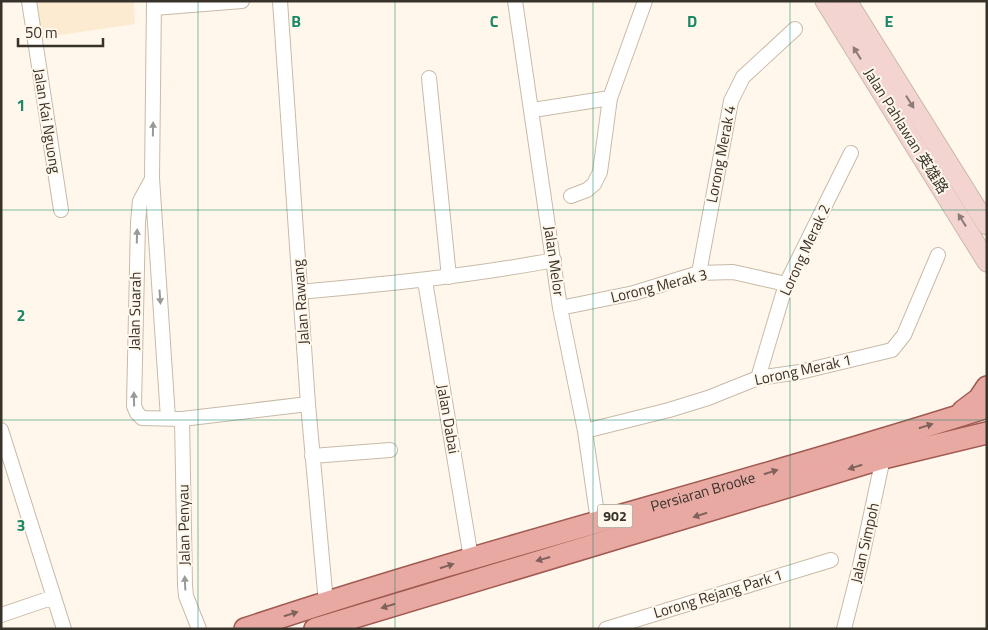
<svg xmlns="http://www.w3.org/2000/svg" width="988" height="630" font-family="'Titillium Web','Noto Sans SC',sans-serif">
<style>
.built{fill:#fcebd0}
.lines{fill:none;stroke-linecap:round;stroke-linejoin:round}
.street-casing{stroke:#c7bba8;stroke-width:16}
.secondary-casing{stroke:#c7bba8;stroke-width:21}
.primary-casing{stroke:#a15a51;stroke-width:24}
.street{stroke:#fff;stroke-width:14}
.secondary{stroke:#f4d4d1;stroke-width:19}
.primary{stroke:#e9a9a3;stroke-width:21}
.oneway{fill:#8c7b76}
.oneway2{fill:#9b9995}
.oneway3{fill:#7e625b}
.grid{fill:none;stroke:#1b8867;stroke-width:1;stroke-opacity:0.55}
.labels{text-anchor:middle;stroke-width:4;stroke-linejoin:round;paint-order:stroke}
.shield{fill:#fff7eb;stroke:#736e65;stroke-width:1}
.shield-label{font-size:14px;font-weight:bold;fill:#37332b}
.street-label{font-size:15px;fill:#37332b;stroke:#fff7eb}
.grid-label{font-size:16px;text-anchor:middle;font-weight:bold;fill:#1b8867;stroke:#fff7eb;stroke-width:4;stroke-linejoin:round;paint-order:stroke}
</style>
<rect width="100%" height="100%" fill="#fff7eb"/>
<path class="built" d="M34,1H134L135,24L40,38Z"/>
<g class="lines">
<g class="street-casing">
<path id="street" d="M29,1L61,210
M154,1L152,178L168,418
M280,1L308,404L326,603
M515,1L560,308L585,431L598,521
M154,8L242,1
M429,78L449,277
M533,110L610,98
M152,179L140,201L138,222L134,406L137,413L142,418L182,419L308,404
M571,196L587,190L594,184L600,172L610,98L645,1
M699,273L731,101L743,77L795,29
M425,281L471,558
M300,292C386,284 470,276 554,260
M560,308L634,293L699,273L733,272L786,284
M758,378L786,284L851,153
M182,419L185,585L186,596L199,629
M1,430L64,629
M585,431L669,410L708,398L758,378L800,372L892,350L904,335L938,255
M312,456L390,450
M1,615L54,597
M606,629L831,560
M844,629L860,566L883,458"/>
</g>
<g class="secondary-casing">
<path id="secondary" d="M825,1L987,262
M847,1L987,225"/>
</g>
<g class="primary-casing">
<g id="primary">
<path d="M963,411L979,399L987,387"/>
<path id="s1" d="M245,629C490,547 741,486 987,407"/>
<path d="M315,629L883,458L987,433"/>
</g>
</g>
<use href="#street" class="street"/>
<use href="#secondary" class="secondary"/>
<use href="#primary" class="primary"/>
</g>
<defs><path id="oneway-solid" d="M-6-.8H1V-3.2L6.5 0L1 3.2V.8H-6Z" transform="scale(1.25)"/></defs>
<g class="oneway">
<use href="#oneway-solid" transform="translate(857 53) rotate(-122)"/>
<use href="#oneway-solid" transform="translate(910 102) rotate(58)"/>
<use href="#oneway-solid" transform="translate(962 220) rotate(-122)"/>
</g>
<g class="oneway2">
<use href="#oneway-solid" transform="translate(153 129) rotate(-89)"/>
<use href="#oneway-solid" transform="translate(137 236) rotate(-88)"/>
<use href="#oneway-solid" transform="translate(160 297) rotate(86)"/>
<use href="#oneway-solid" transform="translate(134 399) rotate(-91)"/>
<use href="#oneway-solid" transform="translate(185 583) rotate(-93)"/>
</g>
<g class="oneway3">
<use href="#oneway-solid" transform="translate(926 426) rotate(-17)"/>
<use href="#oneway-solid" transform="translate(855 467) rotate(163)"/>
<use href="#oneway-solid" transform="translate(771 472) rotate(-17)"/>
<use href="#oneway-solid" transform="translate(700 515) rotate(163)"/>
<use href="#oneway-solid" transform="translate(543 559) rotate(164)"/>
<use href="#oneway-solid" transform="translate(447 566) rotate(-18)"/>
<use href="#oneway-solid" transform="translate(388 606) rotate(163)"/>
<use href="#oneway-solid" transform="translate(291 614) rotate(-18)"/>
</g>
<path class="grid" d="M198,1V629M395,1V629M593,1V629M790,1V629M1,210H987M1,420H987"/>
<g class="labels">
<rect class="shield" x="597.5" y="504.5" width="35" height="23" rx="4"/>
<g class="shield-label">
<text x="615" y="521">902</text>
</g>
<g class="street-label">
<text transform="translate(47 121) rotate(81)" y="5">Jalan Kai Nguong</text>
<text transform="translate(906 131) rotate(58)" y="5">Jalan Pahlawan 英雄路</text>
<text transform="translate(721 154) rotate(-79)" y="5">Lorong Merak 4</text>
<text transform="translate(805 250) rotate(-65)" y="5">Lorong Merak 2</text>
<text transform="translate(554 261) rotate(82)" y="5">Jalan Melor</text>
<text transform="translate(659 286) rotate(-14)" y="5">Lorong Merak 3</text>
<text transform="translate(301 302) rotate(-94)" y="5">Jalan Rawang</text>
<text transform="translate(135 311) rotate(-89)" y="5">Jalan Suarah</text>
<text transform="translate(803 370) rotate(-12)" y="5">Lorong Merak 1</text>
<text transform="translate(448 419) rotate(80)" y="5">Jalan Dabai</text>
<text dy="5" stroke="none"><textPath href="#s1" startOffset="478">Persiaran Brooke</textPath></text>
<text transform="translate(184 525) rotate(-91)" y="5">Jalan Penyau</text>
<text transform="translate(865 543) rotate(-77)" y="5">Jalan Simpoh</text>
<text transform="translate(718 594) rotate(-17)" y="5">Lorong Rejang Park 1</text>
</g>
</g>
<g class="grid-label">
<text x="296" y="27">B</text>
<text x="494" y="27">C</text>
<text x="692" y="27">D</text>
<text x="889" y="27">E</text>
<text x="21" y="111">1</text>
<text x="21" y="321">2</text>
<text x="21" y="531">3</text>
</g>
<rect width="988" height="630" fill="none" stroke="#37332b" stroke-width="5"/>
<path d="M18 38v8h85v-8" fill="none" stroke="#37332b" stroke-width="2.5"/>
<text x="25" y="38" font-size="15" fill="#37332b" stroke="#fff7eb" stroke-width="4" paint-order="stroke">50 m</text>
</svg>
